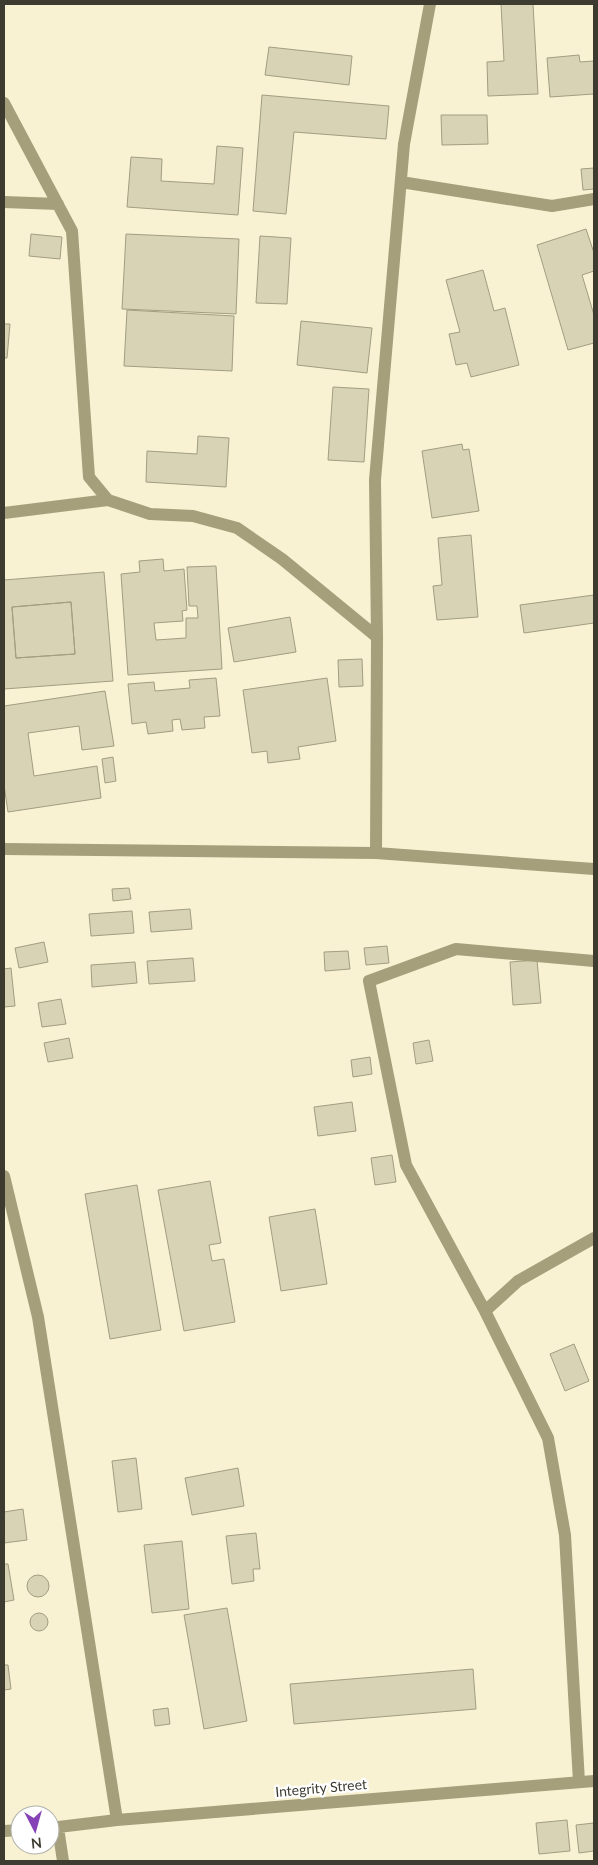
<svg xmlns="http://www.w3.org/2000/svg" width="598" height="1865" font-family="Lato,sans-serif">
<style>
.building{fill:#d9d3b5;stroke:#a39d81;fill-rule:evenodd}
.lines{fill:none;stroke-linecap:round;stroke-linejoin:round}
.lane{stroke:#a69f7c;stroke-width:12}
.street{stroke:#a69f7c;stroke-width:12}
.labels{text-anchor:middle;stroke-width:4.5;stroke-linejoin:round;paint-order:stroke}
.street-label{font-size:14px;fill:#3d3b2f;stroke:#fff}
</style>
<rect width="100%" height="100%" fill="#f8f2d3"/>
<path class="building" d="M501,4H533L538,94L488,96L487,62L504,61Z
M269,47L352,56L349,85L265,75Z
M579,55L580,62L594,61V94L550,97L547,58Z
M262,95L389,106L386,139L294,132L286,214L253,211Z
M441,115H487L488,144L442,145Z
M217,146L243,148L238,215L127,207L131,157L162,159L161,181L214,184Z
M594,168V189L583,190L581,169Z
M586,229L594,253V271L582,275L594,315V343L568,350L537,245Z
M31,234L62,237L60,259L29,256Z
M126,234L239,239L236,314L122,309Z
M260,236L291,238L287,304L256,303Z
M483,270L494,311L505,308L519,365L471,377L467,363L456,365L449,334L460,332L446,280Z
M127,310L234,316L232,371L124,366Z
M301,321L372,328L367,373L297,365Z
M4,324H10L7,358H4Z
M333,387L369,389L364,462L328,460Z
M198,436L229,438L226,487L146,482L147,451L197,454Z
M462,444L463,450L469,449L479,511L432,518L422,451Z
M471,535L478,617L437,620L433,586L442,585L438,538Z
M163,559L164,571L184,569L187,610L182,611L183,621L154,623L156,640L186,638V618H198L197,606H189L187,567L216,566L222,669L128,675L121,574L140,572L139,561Z
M104,572L113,681L4,689V580ZM71,602L75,654L16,658L12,607Z
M594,595V623L524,633L520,605Z
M71,602L75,654L16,658L12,607Z
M290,617L296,652L234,662L228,628Z
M362,659L363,686L339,687L338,660Z
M216,678L220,716L204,717L205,728L182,730L180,719L172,720L173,731L148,734L146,722L132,724L128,684L154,682L155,691L190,688L189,680Z
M327,678L336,741L298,747L300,759L268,763L267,751L252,753L243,690Z
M105,691L114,746L82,750L79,726L28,733L34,776L97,766L101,798L8,812L4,785V706Z
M113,757L116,781L105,783L102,759Z
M129,888L131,899L113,901L112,889Z
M190,909L192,929L151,932L149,912Z
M132,911L134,933L91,936L89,914Z
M44,942L48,962L19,968L15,948Z
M387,946L389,963L366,965L364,948Z
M348,951L350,969L325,971L324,952Z
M193,958L195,981L149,984L147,961Z
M537,960L541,1003L513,1005L510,962Z
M135,962L137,983L92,987L91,965Z
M11,968L15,1006L4,1007V969Z
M61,999L66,1024L42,1027L38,1003Z
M69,1038L73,1058L48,1062L44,1043Z
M429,1040L433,1061L416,1064L413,1043Z
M370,1057L372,1074L353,1077L351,1060Z
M352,1102L356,1131L318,1136L314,1107Z
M392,1155L396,1182L375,1185L371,1158Z
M210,1181L221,1243L209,1245L212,1261L224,1259L235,1322L184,1331L158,1190Z
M137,1185L161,1330L110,1339L85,1194Z
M315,1209L327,1284L281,1291L269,1217Z
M574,1344L589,1381L565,1391L550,1354Z
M136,1458L142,1509L118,1512L112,1461Z
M238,1468L244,1506L192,1515L185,1478Z
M23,1509L27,1540L4,1543V1512Z
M256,1533L260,1569H253L254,1581L232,1584L226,1536Z
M182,1541L189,1609L152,1613L144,1545Z
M4,1564H8L14,1600L4,1602Z
M27 1586a11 11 0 1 1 22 0a11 11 0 1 1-22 0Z
M227,1608L247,1721L204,1729L184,1615Z
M30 1622a9 9 0 1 1 18 0a9 9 0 1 1-18 0Z
M4,1665H8L11,1689L4,1690Z
M473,1669L476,1709L294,1724L290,1684Z
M168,1708L170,1724L155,1726L153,1710Z
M567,1820L570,1851L539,1854L536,1823Z
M594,1823V1851L579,1853L576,1825Z"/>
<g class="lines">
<path class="lane" d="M485,1311L518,1281L594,1238
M579,1782L565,1535L548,1438L485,1311L406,1165L369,981L456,949L594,961"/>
<path class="street" d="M4,103L72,231L89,477L108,500L150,514L193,516L237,528L282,559L377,637
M401,182L552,206L594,199
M4,202L58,204
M4,513L108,500
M4,849L376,853L594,869
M376,853L377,637L375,480L404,144L430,4
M4,1176L38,1317L117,1820
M50,1828L117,1820L594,1781
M58,1828L63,1861
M4,1831L20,1830"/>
</g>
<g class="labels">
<g class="street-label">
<text transform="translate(321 1788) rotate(-5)" y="5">Integrity Street</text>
</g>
</g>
<rect width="598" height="1865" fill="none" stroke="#3d3b2f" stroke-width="10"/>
<g transform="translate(35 1830) rotate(174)"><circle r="24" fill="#ffffff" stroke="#b1b1ac"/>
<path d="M0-4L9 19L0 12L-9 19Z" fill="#8643b7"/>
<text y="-8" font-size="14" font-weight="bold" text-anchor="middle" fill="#3d3b2f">N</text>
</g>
</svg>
